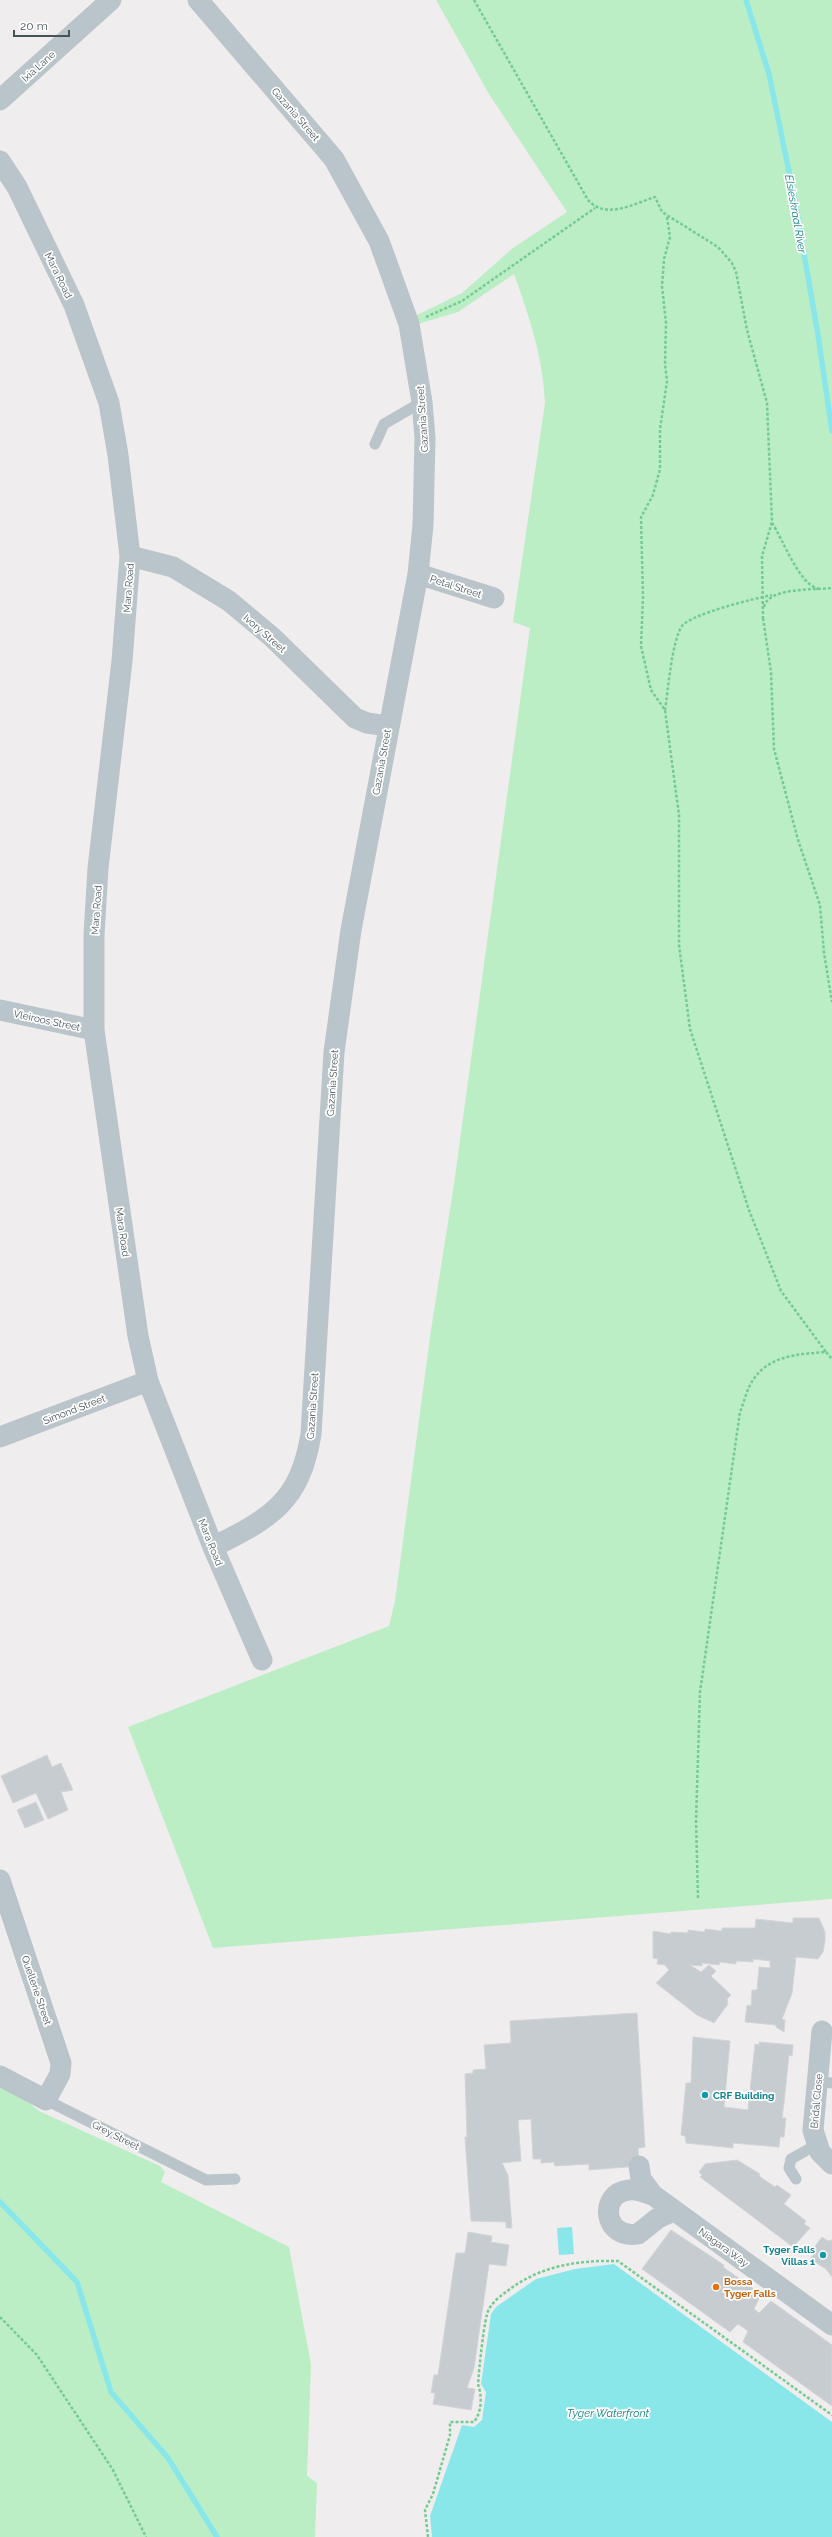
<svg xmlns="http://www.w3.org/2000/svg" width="832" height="2537" font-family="Raleway,sans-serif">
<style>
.green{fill:#bceec6}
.water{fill:#89e7ea}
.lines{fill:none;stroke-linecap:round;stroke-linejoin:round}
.stream{stroke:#89e7ea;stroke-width:5.5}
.building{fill:#c7ccd0;stroke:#d1d5d9}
.path{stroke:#74cb91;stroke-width:2.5;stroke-dasharray:3 2;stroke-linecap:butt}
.service{stroke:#b9c5ca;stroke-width:11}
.minor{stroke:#b9c5ca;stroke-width:21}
.culture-dot{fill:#0f9aa8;stroke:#fff;stroke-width:1.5}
.food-dot{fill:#e8710a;stroke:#fff;stroke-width:1.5}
.labels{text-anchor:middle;stroke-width:3.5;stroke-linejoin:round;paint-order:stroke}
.street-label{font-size:10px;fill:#46545a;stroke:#fff}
.culture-label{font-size:10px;font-weight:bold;fill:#0d838f;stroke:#fff;text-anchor:start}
.food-label{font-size:10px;font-weight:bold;fill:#c56008;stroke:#fff;text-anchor:start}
.water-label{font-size:11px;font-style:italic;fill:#0f8387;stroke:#fff}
</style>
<rect width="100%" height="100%" fill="#f0edee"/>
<path class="green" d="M436,0H832V1899L213,1948L128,1727L389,1626L395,1601L431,1330L454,1184L530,628L513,622L545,403C543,357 529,316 514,274L458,312L418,324L415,316L462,293L513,248L567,212L489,94Z
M0,2088L21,2096L39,2111L160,2166L165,2172L161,2182L289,2247L311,2364L307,2476L317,2483L315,2537H0Z"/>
<path class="water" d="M572,2227L574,2254L559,2255L557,2228Z
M614,2264L832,2422V2537H432L430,2516L462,2425L474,2427L482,2420L486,2392L481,2384L491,2314L496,2307L536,2279L575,2269Z"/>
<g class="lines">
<path class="stream" d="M746,0L769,74L795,201L818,335L832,431
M0,2202L77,2282L111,2392L168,2458L217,2537"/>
</g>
<path class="building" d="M47,1755L52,1767L61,1763L73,1790L61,1792L68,1810L48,1819L36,1793L13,1803L1,1776Z
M36,1802L44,1820L25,1828L17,1810Z
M793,1918H819L825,1932V1941L823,1952L818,1959L796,1957L792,1993L782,2019L785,2020L784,2032L776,2027V2025L745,2022L747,2005L751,2006L752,1990H757L759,1967L770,1968V1961L753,1959V1962L736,1961V1964L720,1962L719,1965L702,1963V1966L690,1965L701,1972L709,1965L716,1971L711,1976L731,1995L727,1999L728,2004L714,2023L697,2015L656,1983L669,1970L665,1965L657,1964L658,1959L653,1958V1931L671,1934V1932L688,1933V1930L705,1932V1929L722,1931V1928H755L756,1919L793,1923Z
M637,2013L645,2147L638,2148L639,2166L589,2170V2164L555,2166L554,2162L541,2163V2159H533L531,2119L518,2120L521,2161L502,2163L508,2175L512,2228H506V2222L471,2221L465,2137H467L465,2074L473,2073V2070L486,2069L484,2045L511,2043L510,2021Z
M693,2037L730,2041L724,2107L748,2110L755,2044L759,2045V2042L793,2045L792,2056L789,2055L784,2103L782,2118H786L784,2137H780L779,2147L733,2143V2148L686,2143L685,2136L681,2135L686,2083H691Z
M737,2160L760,2174L759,2176L775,2187L777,2185L791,2195L784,2204L806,2221L804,2224L810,2228L793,2247L700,2177L702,2175L699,2172L705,2164Z
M671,2230L724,2265L723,2267L761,2294L754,2309L759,2313L771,2301L832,2345V2406L743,2342L748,2331L738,2324L730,2332L642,2269Z
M468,2232L492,2236L491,2242L509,2245L506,2266L489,2264L474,2368L467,2388L475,2389L471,2410L433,2404L435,2393H431L434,2375H438L456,2253H465Z
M822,2237L828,2241L832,2240V2277L826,2269L810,2259L816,2251L813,2249Z"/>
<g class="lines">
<path class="path" d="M474,0L588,200C606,220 633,204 655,197L662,212L718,247L732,263L736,272L747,330L767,403L772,522L762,556L763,619
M667,217L670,237L664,259L662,286L666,323L665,364L667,381L660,429V469L653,495L641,517L643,597L641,646L651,690L665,710L679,815V945L690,1029L749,1210L781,1291L826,1352
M426,317L462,301L595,208
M772,523C783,539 799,585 819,589
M764,607C768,587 815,590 832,588
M763,618L771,672L774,749L798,840L820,905L824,953L832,1002
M665,710C668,691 672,640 682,626C691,614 756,598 772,595
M698,1898L696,1821L700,1692L740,1412C744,1402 747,1389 753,1380C769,1355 800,1354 826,1352L832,1359
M0,2317L37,2355L113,2470L146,2537
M428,2537L425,2510L433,2494L450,2435V2422H474C482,2412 482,2396 478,2384C479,2371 484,2317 489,2309C493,2302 500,2296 506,2292C539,2266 577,2260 618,2261L832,2415"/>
<path class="service" d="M375,444L384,424L422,402
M817,2081L832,2083
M46,2100L206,2180L235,2179
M796,2179L789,2168L791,2159L816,2145"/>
<path class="minor" d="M198,0L334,159L379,241L409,324L422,402L425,438L423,525L418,574L351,930L334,1052L311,1434C300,1502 271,1518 213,1547
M0,100L111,0
M0,161L17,187L74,305L109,403L118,455L130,556L122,661L98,868L94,935V1030L138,1336L148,1381L213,1547L262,1660
M130,556L173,567L229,601L272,637L355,718L367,723L388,726
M418,574L494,598
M0,1010L94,1030
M0,1437L148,1381
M0,1880L61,2063L60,2074L46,2100L0,2076
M822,2031L813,2130L820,2152L832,2164
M639,2166L641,2179L653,2195L832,2325
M653,2195C646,2193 637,2189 629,2190C598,2193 603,2240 638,2234L658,2218L674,2211"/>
</g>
<g class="culture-dot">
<circle cx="705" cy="2095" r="4"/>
<circle cx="823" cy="2255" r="4"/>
</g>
<circle class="food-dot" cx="716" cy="2287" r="4"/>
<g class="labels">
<g class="street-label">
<text transform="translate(38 66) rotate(-42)" y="4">Ixia Lane</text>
<text transform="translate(296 114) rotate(49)" y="4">Gazania Street</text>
<text transform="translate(59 275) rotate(64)" y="4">Mara Road</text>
<text transform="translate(422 419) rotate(-94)" y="4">Gazania Street</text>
<text transform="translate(456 586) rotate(18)" y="4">Petal Street</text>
<text transform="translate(128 588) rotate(-86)" y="4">Mara Road</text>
<text transform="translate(265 633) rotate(41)" y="4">Ivory Street</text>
<text transform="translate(381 762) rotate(-80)" y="4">Gazania Street</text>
<text transform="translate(96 910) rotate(-86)" y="4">Mara Road</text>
<text transform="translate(47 1020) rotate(12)" y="4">Vleiroos Street</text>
<text transform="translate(332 1083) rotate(-86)" y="4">Gazania Street</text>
<text transform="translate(123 1232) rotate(82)" y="4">Mara Road</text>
<text transform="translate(312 1406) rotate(-86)" y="4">Gazania Street</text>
<text transform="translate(74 1409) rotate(-21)" y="4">Simond Street</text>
<text transform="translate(211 1542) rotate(68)" y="4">Mara Road</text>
<text transform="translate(37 1990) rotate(71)" y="4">Quellerie Street</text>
<text transform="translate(816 2101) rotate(-85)" y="4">Bridal Close</text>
<text transform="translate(116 2135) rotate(27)" y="4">Grey Street</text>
<text transform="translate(724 2247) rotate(36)" y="4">Niagara Way</text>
</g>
<g class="culture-label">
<text x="713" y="2099">CRF Building</text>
<text x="815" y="2253" text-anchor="end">Tyger Falls<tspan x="815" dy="12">Villas 1</tspan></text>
</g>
<g class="food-label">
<text x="724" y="2285">Bossa<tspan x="724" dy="12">Tyger Falls</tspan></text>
</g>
<g class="water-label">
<text transform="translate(796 214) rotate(80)" y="4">Elsieskraal River</text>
<text x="608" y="2417">Tyger Waterfront</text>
</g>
</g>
<path d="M14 30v6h55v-6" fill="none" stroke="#46545a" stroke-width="2"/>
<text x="20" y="30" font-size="12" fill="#46545a" stroke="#ffffff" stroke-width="3" paint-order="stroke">20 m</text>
</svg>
